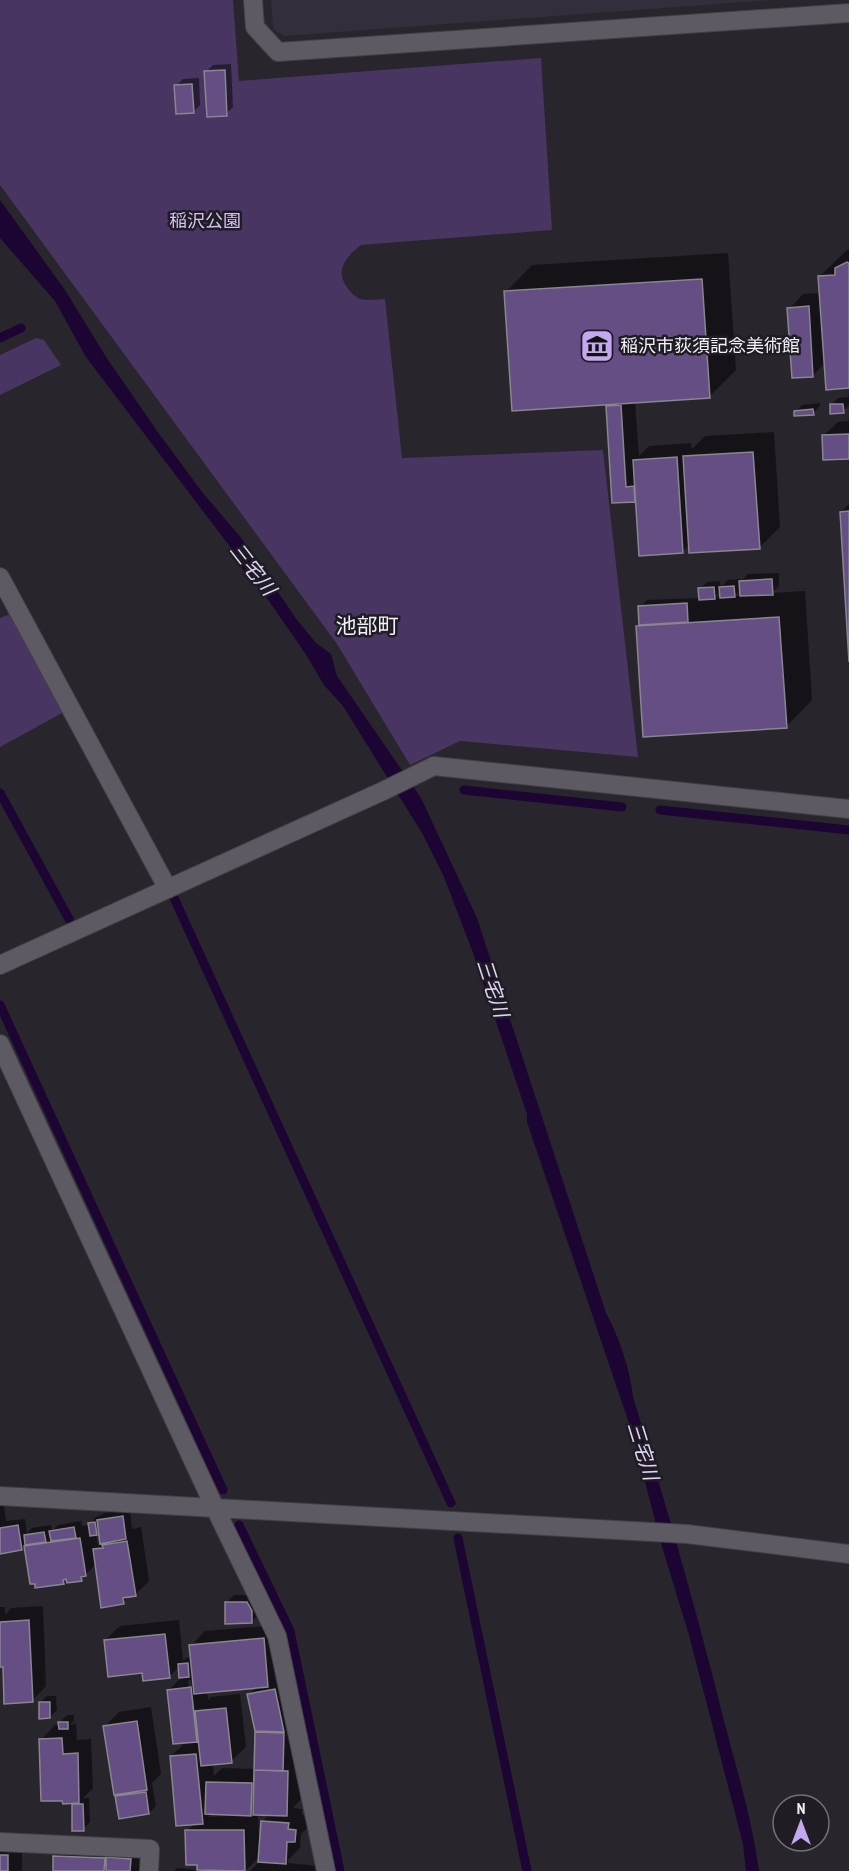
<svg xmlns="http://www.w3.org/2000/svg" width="849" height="1871" font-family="'PT Sans Narrow','Noto Sans JP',sans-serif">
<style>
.built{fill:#332e3b}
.green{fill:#483561}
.water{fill:#1c0433}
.shadow{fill:#0007;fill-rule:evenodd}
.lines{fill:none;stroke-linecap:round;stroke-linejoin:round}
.stream{stroke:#1c0433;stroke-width:9}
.building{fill:#644e83;stroke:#89868f;stroke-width:1.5}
.minor-casing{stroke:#424046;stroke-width:20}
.tertiary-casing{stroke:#424046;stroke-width:20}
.minor{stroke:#5e5a63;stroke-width:18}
.tertiary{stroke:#5e5a63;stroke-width:18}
.labels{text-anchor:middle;stroke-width:5;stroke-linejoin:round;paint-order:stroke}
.park-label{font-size:18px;fill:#d4c2f3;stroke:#1f1c23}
.poi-label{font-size:18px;fill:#f2f1f6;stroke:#1f1c23;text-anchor:start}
.water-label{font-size:20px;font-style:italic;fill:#e1d4f6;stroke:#1f1c23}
.quarter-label{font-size:21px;fill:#f2f1f6;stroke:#1f1c23}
</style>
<rect width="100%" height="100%" fill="#28252d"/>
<path class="built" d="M271,0H772L284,36L273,29Z"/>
<path class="green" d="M0,0H233L239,81L541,58L552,230L361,245C347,256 334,270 347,287C350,292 356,298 361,299C368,301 378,299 385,299L402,458L603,450L638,757L460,741L410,765L337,644L0,185Z
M36,338L44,340L61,365L0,395V355Z
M10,614L64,712L0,747V618Z"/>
<path class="water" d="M0,200L65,290L106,357L157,431L202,492L242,539L297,620L316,643L331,654L337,676L421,798L477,918L606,1313C619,1337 630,1369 633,1397C666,1504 697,1612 724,1721C737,1770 752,1820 759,1871H746L743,1844L689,1635L660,1540L633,1435L527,1122V1114L472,950L444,877L422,833L343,706L324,685L305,653L262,591L246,575L231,548L86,357L55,301L0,238Z"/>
<path class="shadow" d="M231,64L233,107L226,114L206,72L213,65Z
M199,78L200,105L193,112L176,86L183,79Z
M847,250H849V387L825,363L813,375L789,309L803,294L821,293L820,276Z
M728,253L736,370L709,397L635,401L639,456L649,446L691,443L692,449L705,436L774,432L780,527L759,548L690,544L683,551L637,500L613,502L608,406L611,403L506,292L532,265Z
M849,397V405L843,411L831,405L838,398Z
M820,403V406L813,413L795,412L802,405Z
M849,421V457L823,436L838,422Z
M849,504V638L841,512Z
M779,573V586L772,593L805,591L812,700L786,727L637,627L641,623L640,607L647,600L700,598V589L707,582L720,581L721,587L728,580L741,579V581L748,574ZM741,589L742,595L735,596ZM721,590L722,596L715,597Z
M3,1499L6,1521L25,1519L27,1533L32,1528L51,1525L52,1531L58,1525L81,1521L82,1526L89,1525L96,1517L105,1513L130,1510L132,1529L141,1527L149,1581L135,1595H130L123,1603L96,1564L81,1579L67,1578L63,1582L31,1583L26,1545L22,1549L0,1552V1500ZM100,1530L101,1543L98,1547L96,1534Z
M234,1595H254L259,1615L251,1622L227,1602Z
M43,1606L46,1686L32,1701L4,1665L0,1666V1607H5V1615L11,1608Z
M179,1620L183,1661L186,1658L192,1657L191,1646L205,1631L278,1625L282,1672L275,1678L289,1675L302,1757L300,1800L293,1808L302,1809V1815L310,1816L309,1826L301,1834L300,1848L288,1860V1863L320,1866V1871H250L259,1862L260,1857L245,1871H174L177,1868L198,1870V1864L187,1831L195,1823L171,1756L186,1742L168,1691L181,1678L180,1666L169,1677L143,1672L105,1640L120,1626ZM188,1680H191L197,1730H194ZM256,1687L249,1695L257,1732L256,1769L222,1768L214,1776L213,1763L231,1761L246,1747L240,1694L211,1697L208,1700L207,1692ZM211,1813L229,1814V1816L208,1817ZM258,1814H269L262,1822L261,1838H259Z
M47,1696H56L57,1710L50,1717L40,1703Z
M151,1707L161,1774L152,1783L156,1806L149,1813L117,1797L121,1792L105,1726L119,1712Z
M67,1715H74V1720L70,1725L76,1724L77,1740L91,1739L93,1788L83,1798H89L90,1822L83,1829L73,1805L76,1802L41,1740L55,1725H60V1722Z
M0,1841H22V1871H0Z
M69,1842L145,1845L144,1871H54L55,1856Z"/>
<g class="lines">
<path class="stream" d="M0,338L21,328
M464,790L622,807
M0,793L69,919
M660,810L849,830
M174,898L451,1503
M0,1005L223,1490
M239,1525L290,1631L340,1871
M458,1538L527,1871"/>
</g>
<path class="building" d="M225,70L227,116L207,117L204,71Z
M192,84L194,113L176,114L174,85Z
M847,262L849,263V388L826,390L818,276L835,275V268Z
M702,279L710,398L512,411L504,291Z
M809,306L813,377L792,378L787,308Z
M830,404H843L844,413L830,414Z
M621,405L626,487L634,486L635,502L612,503L606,406Z
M813,409L814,415L794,416V411Z
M849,434V459L823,460L822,435Z
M753,452L760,549L689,553L683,456Z
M677,457L683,553L639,556L633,460Z
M849,511V662L840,512Z
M772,579L773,595L740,596L739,581Z
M734,586L735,597L720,598L719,587Z
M714,587L715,599L699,600L698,588Z
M687,603L688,622L639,625L638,606Z
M779,617L787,728L643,737L636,626Z
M123,1516L126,1539L100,1544L97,1520Z
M95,1522L97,1535L90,1536L88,1523Z
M18,1525L22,1550L0,1554V1528Z
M74,1527L76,1538L51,1541L49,1531Z
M44,1532L46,1542L25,1545L24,1535Z
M80,1538L86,1576L81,1577L82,1581L67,1583L66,1579L63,1580L64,1584L35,1588V1584H30L24,1546Z
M127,1541L136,1596L123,1598L124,1604L101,1608L93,1549L103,1548L102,1545Z
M225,1602H247L252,1611V1623L225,1624Z
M29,1620L33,1702L4,1704L3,1667H0V1622Z
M165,1634L170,1678L143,1681L142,1673L108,1677L104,1640Z
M264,1638L268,1687L194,1694L189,1645Z
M188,1663L189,1677L179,1678L178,1664Z
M191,1687L197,1742L173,1744L167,1690Z
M275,1689L284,1732L255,1731L247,1694Z
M39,1702H50V1718L39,1719Z
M226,1708L232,1763L201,1766L195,1711Z
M137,1721L147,1790L114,1795L103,1726Z
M58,1722H68V1729H59Z
M255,1732L284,1733L283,1771L254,1770Z
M62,1738L63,1754L78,1753L79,1803L63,1804L62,1801H41L39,1739Z
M196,1754L203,1824L176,1826L170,1756Z
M254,1770L288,1771L287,1816L253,1815Z
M206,1782L252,1783L251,1816L205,1814Z
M146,1792L149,1814L119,1819L115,1796Z
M72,1804H83L84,1831H72Z
M261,1821L289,1823L288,1829L296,1830L295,1842H287L286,1864L258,1862Z
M185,1830H244L245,1871L197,1870V1865H186Z
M0,1855H8V1871H0Z
M53,1856L105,1858L104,1871H53Z
M106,1857L131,1859L130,1871H106Z"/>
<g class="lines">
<g class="minor-casing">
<path id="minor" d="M253,0L255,27L278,52L849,13
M0,577L168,889
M0,965L383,791L434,766
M0,1044L215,1508L277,1636L326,1871
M0,1496L687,1534L849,1554
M0,1842L150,1849L149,1871"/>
</g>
<g class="tertiary-casing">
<path id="tertiary" d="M434,766L849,809"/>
</g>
<use href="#minor" class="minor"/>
<use href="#tertiary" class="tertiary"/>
</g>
<defs>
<g id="museum-square" transform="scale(1.725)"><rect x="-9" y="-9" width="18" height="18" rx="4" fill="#c4a7f1" stroke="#1f1c23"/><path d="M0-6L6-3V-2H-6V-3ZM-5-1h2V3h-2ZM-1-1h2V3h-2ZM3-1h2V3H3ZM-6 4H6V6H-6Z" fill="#111"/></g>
</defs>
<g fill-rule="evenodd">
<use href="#museum-square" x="597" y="346"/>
</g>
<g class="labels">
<g class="park-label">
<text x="205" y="227">稲沢公園</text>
</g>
<g class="poi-label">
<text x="620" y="352">稲沢市荻須記念美術館</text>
</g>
<g class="water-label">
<text transform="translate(253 569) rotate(52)" y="7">三宅川</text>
<text transform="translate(493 988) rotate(72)" y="7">三宅川</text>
<text transform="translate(643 1451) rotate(73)" y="7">三宅川</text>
</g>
<g class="quarter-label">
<text x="367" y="633">池部町</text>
</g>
</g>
<g transform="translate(801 1823)"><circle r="28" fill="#1f1c23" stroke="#737177" stroke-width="1.5"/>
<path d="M0-4.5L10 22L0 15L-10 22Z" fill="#c4a7f1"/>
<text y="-9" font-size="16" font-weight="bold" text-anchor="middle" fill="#f2f1f6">N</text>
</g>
</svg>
